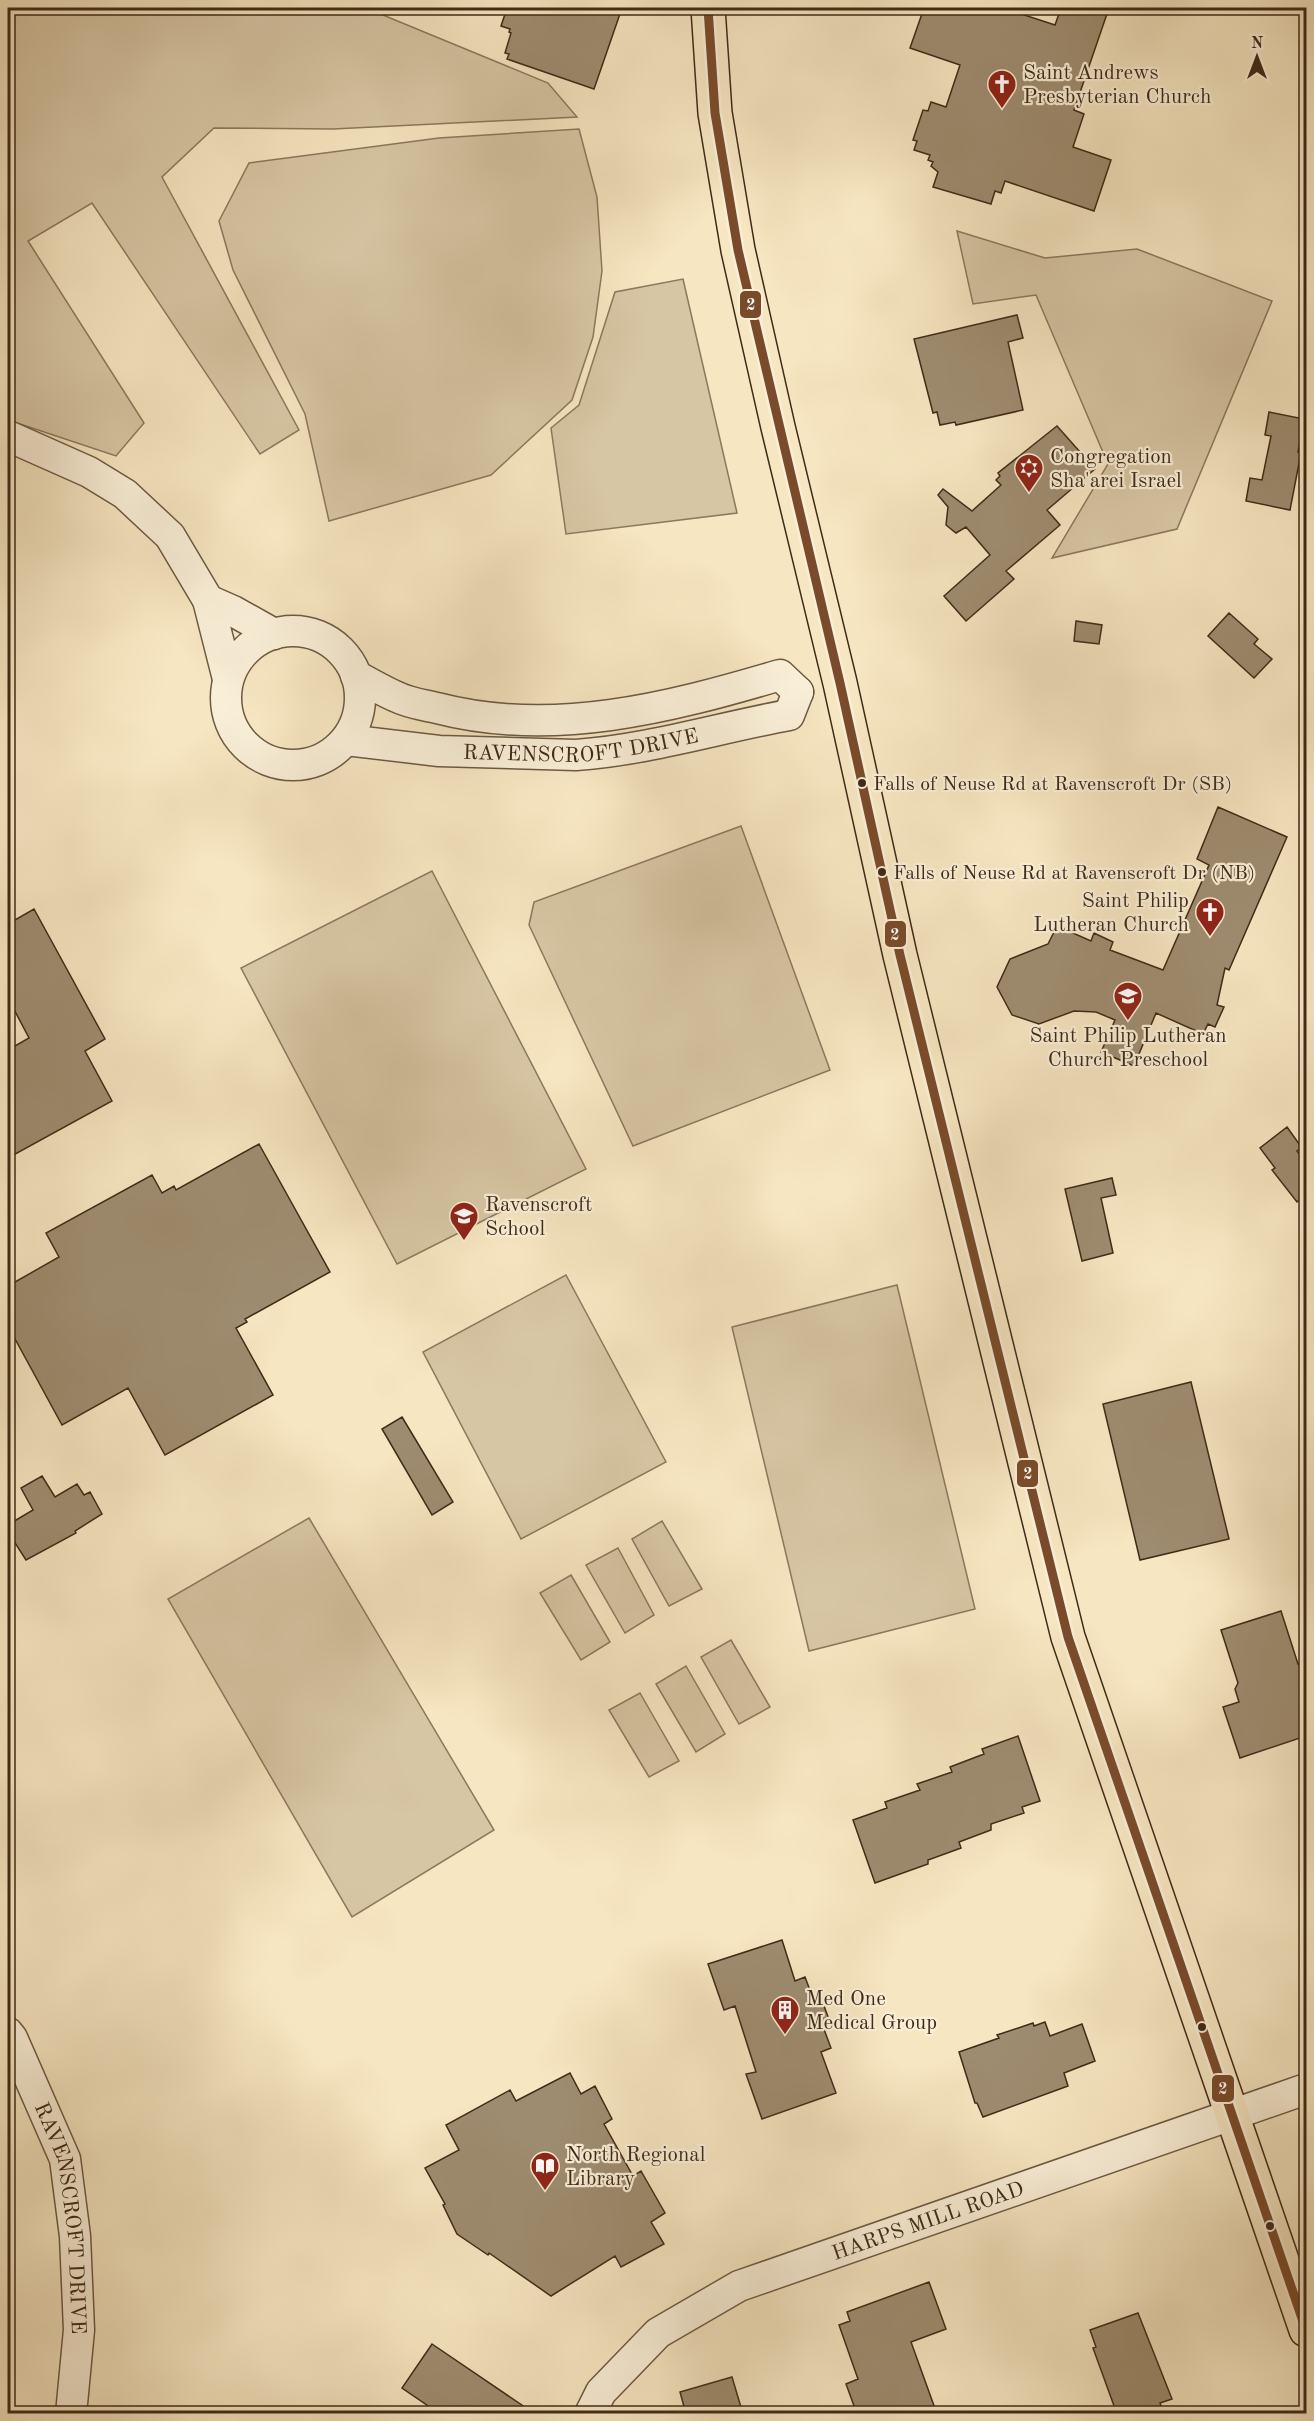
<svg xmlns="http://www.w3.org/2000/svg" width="1314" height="2421" font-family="'Old Standard TT',serif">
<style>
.green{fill:#d7c6a4;stroke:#8b785e;stroke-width:1.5}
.building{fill:#9e8c70;stroke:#3f2a18;stroke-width:1.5}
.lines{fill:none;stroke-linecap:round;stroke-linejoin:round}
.minor-casing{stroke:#6d5942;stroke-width:33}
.major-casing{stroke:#3f2a18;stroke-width:36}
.minor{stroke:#f9efd7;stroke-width:30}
.major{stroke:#f6e6c1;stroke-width:33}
.bus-1-casing{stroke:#f9efd7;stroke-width:14}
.bus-1{stroke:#7a4b2a;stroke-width:9}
.bus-dot{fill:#3f2a18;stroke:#f9efd7;stroke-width:2}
.labels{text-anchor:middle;stroke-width:4.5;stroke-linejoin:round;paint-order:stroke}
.bus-label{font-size:20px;fill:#3f2a18;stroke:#f9efd7;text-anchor:start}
.poi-label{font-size:21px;fill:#3f2a18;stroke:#f9efd7;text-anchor:start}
.street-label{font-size:21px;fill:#3f2a18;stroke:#f9efd7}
.line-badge{stroke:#f9efd7;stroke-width:2}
.badge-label{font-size:16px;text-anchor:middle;font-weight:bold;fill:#fff}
</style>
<rect width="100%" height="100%" fill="#f6e6c1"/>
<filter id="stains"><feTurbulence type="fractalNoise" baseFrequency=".00333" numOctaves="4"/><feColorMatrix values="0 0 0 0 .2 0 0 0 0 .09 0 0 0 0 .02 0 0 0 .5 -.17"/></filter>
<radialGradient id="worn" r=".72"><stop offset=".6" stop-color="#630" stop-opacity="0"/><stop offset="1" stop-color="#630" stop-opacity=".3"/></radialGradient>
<path class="green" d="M8,8H366L548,83L577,117L333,129L214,128L162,177L299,430L260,454L92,203L28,241L144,423L116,456L8,420Z
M579,129L597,197L602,271L593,337L572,400L491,475L329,521L305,414L233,270L219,221L249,163L439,138Z
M957,231L1045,258L1137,249L1272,301L1177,529L1052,558L1108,464L1036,295L973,304Z
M683,279L737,513L566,534L551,428L579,405L615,292Z
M741,826L830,1070L633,1146L529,925L534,902Z
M432,871L586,1169L397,1264L241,968Z
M566,1275L666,1462L521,1539L423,1352Z
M897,1285L975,1609L809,1651L732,1327Z
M309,1518L494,1830L352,1917L168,1599Z
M662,1521L702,1589L669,1606L632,1539Z
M618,1548L654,1615L625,1633L586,1565Z
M571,1575L610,1642L581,1660L540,1593Z
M731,1640L770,1707L739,1724L701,1657Z
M686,1666L725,1734L696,1752L656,1684Z
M640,1693L679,1761L649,1777L609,1710Z"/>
<path class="building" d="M507,8H622L594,89L507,59L509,54L505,53L511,33L509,32L510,29L501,26Z
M924,8H1003L1055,25L1061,8H1109L1074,110L1084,114L1073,147L1111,160L1094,211L1005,181L1001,193L995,191L991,204L933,187L938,172L931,166L933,162L928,160L930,155L914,150L917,141L913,140L923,110L928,111L931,102L946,107L960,65L910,48Z
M1017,315L1023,338L1008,342L1023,410L956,425L955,422L940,425L937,412L933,413L914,339Z
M1269,412L1304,419L1298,452L1301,453L1290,510L1246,501L1250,478L1262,480L1271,436L1265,435Z
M1057,426L1095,469L1047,510L1060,525L1006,571L1014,579L966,621L944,596L990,555L966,527L956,533L946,525L948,507L938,495L943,489L972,511L1001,485L996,480L1000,476L998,473Z
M1229,613L1258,639L1254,644L1272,659L1254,678L1208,636Z
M1076,621L1102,625L1099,644L1074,641Z
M1218,807L1287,837L1229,970L1225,968L1217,1005L1224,1007L1215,1027L1208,1024L1203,1034L1156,1013L1134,1066L1101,1052L1115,1020L1096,1012L1074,1011L1039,1024L1012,1015L997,987L1010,959L1048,944L1057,926L1091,941L1094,933L1113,942L1110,950L1163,970L1209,865L1197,859Z
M34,909L105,1039L85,1051L112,1101L8,1158V1050L29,1038L8,998V924Z
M1287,1127L1302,1148L1297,1151L1306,1163V1194L1297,1202L1272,1170L1275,1168L1260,1148Z
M259,1144L330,1272L245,1319L247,1322L236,1328L273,1395L165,1455L128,1388L62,1425L8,1326V1286L59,1257L46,1233L152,1175L162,1193L174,1186L176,1190Z
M1112,1178L1116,1195L1101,1198L1113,1253L1082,1261L1065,1189Z
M1191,1382L1229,1539L1140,1560L1103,1404Z
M402,1417L453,1502L432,1515L382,1429Z
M42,1476L55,1497L77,1484L84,1495L90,1492L102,1514L75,1531L76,1533L26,1560L8,1532L14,1528L11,1523L33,1510L21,1488Z
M1281,1611L1298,1664L1306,1662V1736L1240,1758L1223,1707L1239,1702L1235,1689L1238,1683L1221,1630Z
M1018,1736L1040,1801L1022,1807L1024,1813L991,1824V1830L959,1842L961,1848L928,1860V1864L875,1883L853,1820L887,1808L885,1802L920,1790L917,1784L952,1772L950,1767L984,1754L982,1749Z
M782,1940L795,1981L805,1977L814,2001L821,1998L830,2022L822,2024L831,2048L821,2052L836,2093L762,2119L746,2074L756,2072L735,2006L724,2010L708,1964Z
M1045,2022L1050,2036L1082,2024L1095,2061L1064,2073L1068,2086L983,2117L977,2103H975L959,2052L999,2038L997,2035L1033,2023L1034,2026Z
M570,2073L581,2094L595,2086L612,2119L604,2124L633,2176L641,2171L665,2213L651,2222L664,2244L621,2267L615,2256L551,2296L489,2253L488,2255L457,2234L443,2205L445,2204L425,2168L459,2150L446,2125L510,2090L516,2101Z
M929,2282L946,2329L911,2342L937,2414H857L846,2384L858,2379L839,2325L850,2321L847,2312Z
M1138,2313L1172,2399L1160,2403L1164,2414H1117L1093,2348L1096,2347L1090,2330Z
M432,2344L535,2414H440L402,2388Z
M732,2377L743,2414H686L680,2392Z"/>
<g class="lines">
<g class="minor-casing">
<g id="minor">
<path d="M8,436L89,472L125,494L170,536L208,600"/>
<circle cx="293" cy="698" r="67"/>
<path d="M356,676C370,683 383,691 397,697C409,703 424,705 437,708C552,738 669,708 780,675L798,692"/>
<path d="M228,679L208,600L233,611L274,634"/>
<path id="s1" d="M346,740L439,751L576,755C648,750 718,728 789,715L798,692"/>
<path id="s2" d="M8,2033L12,2038L65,2159L75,2236L79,2330L71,2414"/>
<path id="s3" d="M590,2414L601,2392L658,2333L739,2286L1306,2089"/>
</g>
</g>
<g class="major-casing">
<path id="major" d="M708,8L715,113L738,250L778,427L840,683L900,955L1068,1637L1306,2330"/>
</g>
<use href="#minor" class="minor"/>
<use href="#major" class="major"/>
<g class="bus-1-casing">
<path id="bus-1" d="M708,8L715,113L738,250L840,683L900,955L1068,1637L1306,2330"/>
</g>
<use href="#bus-1" class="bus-1"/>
</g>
<defs>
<g id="church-pin" transform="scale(1.5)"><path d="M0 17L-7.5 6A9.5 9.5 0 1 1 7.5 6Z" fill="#8f2418" stroke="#f9efd7"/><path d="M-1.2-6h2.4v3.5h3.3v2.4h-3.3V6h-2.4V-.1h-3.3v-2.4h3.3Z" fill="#fff"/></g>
<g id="synagogue-pin" transform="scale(1.5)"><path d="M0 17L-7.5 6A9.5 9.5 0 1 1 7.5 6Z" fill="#8f2418" stroke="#f9efd7"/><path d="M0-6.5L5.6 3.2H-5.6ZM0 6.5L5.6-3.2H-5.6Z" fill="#fff"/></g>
<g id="school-pin" transform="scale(1.5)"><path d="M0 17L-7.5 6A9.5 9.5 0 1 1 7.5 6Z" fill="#8f2418" stroke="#f9efd7"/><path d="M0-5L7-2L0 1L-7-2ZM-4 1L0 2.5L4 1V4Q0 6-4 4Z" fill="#fff"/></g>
<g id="building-pin" transform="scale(1.5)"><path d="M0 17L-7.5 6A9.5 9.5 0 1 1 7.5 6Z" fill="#8f2418" stroke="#f9efd7"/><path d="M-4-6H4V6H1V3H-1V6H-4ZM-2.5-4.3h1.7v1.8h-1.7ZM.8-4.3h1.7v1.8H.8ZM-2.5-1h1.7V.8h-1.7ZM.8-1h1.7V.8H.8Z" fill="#fff"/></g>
<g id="library-pin" transform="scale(1.5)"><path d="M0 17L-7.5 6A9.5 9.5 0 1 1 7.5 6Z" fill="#8f2418" stroke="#f9efd7"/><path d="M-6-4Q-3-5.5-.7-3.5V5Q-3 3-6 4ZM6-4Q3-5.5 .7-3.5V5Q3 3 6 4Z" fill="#fff"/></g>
</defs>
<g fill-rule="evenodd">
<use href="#church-pin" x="1002" y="84"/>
<use href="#synagogue-pin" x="1029" y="468"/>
<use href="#church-pin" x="1210" y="912"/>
<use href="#school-pin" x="1128" y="996"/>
<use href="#school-pin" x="464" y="1216"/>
<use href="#building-pin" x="785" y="2010"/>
<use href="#library-pin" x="545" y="2166"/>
</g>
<g class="bus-dot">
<circle cx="862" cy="783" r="5"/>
<circle cx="882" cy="872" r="5"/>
<circle cx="1202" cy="2027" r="5"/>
<circle cx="1270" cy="2226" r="5"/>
</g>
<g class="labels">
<g class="bus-label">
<text x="873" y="790">Falls of Neuse Rd at Ravenscroft Dr (SB)</text>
<text x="893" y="879">Falls of Neuse Rd at Ravenscroft Dr (NB)</text>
</g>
<g class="poi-label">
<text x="1023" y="79">Saint Andrews<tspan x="1023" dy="24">Presbyterian Church</tspan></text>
<text x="1050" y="463">Congregation<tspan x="1050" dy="24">Sha'arei Israel</tspan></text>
<text x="1189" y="907" text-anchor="end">Saint Philip<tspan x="1189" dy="24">Lutheran Church</tspan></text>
<text x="1128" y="1042" text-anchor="middle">Saint Philip Lutheran<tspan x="1128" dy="24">Church Preschool</tspan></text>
<text x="485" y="1211">Ravenscroft<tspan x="485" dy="24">School</tspan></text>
<text x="806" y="2005">Med One<tspan x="806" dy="24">Medical Group</tspan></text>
<text x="566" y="2161">North Regional<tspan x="566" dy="24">Library</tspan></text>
</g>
<g class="street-label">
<text dy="7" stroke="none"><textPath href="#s1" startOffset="236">RAVENSCROFT DRIVE</textPath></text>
<text dy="7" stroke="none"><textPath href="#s2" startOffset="196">RAVENSCROFT DRIVE</textPath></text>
<text dy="7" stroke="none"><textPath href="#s3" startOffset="400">HARPS MILL ROAD</textPath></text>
</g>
</g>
<g class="line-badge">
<rect x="739" y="290" width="23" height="29" rx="6" fill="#7a4b2a"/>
<rect x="884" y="920" width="23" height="28" rx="6" fill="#7a4b2a"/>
<rect x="1016" y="1459" width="23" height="29" rx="6" fill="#7a4b2a"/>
<rect x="1211" y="2074" width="24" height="29" rx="6" fill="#7a4b2a"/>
</g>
<g class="badge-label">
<text x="751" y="310">2</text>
<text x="895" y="940">2</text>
<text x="1028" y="1479">2</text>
<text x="1223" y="2094">2</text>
</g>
<rect width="1314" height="2421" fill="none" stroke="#f6e6c1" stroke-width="30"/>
<rect x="9" y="9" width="1296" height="2403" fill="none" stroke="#3f2a18" stroke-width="3"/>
<rect x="15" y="15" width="1284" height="2391" fill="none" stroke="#3f2a18" stroke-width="1.5"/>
<g transform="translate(1257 57)" stroke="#f9efd7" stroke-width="4.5" paint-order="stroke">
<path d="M0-4.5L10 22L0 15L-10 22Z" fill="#3f2a18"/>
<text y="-9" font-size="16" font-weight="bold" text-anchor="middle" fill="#3f2a18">N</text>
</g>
<rect width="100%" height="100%" filter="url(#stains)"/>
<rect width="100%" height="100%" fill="url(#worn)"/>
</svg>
